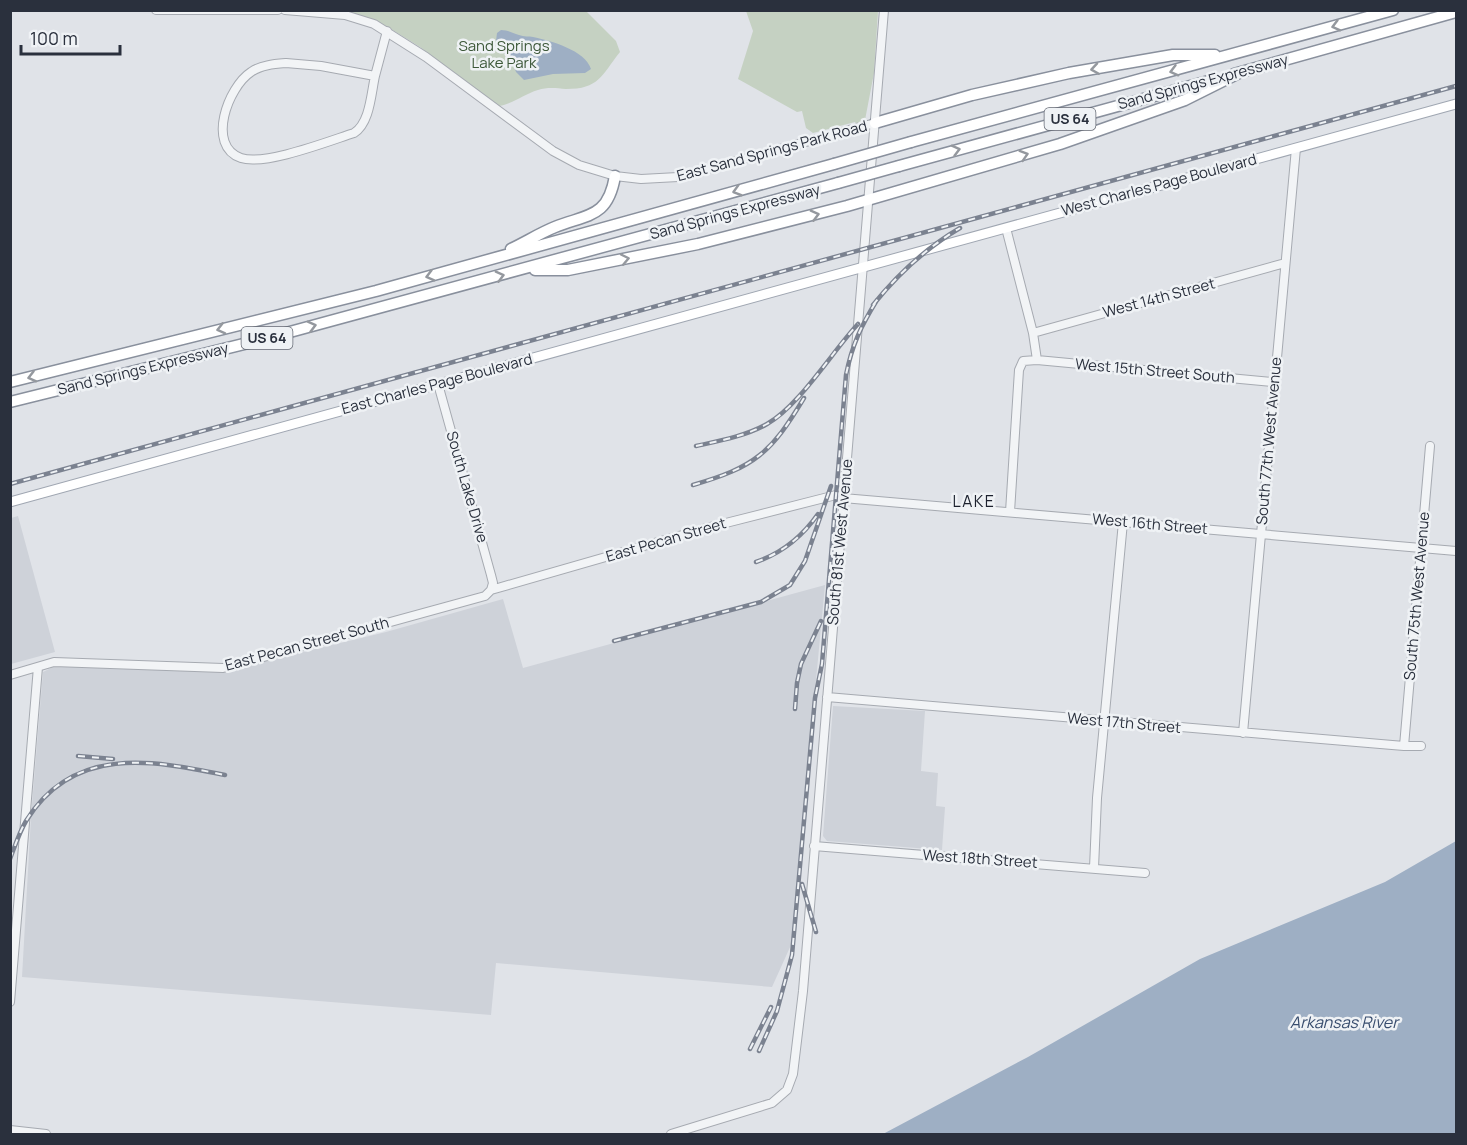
<svg xmlns="http://www.w3.org/2000/svg" width="1467" height="1145" font-family="Manrope,sans-serif">
<style>
.built{fill:#ced2d9}
.green{fill:#c5d1c2}
.water{fill:#9eafc4}
.lines{fill:none;stroke-linecap:round;stroke-linejoin:round}
.minor-casing{stroke:#a6aab1;stroke-width:10}
.major-casing{stroke:#a0a7b2;stroke-width:11}
.highway-casing{stroke:#89909d;stroke-width:13}
.minor{stroke:#f2f4f6;stroke-width:8}
.major{stroke:#fff;stroke-width:9}
.highway{stroke:#fff;stroke-width:10}
.rail-casing{stroke:#7b8290;stroke-width:4.5}
.rail{stroke:#eff2f5;stroke-width:2;stroke-dasharray:7;stroke-linecap:butt}
.highway-bridge-casing{stroke:#89909d;stroke-width:13;stroke-linecap:butt}
.highway-bridge{stroke:#fff;stroke-width:10}
.oneway{stroke:#94989e}
.labels{text-anchor:middle;stroke-width:5;stroke-linejoin:round;paint-order:stroke}
.shield{fill:#eff2f5;stroke:#656a74;stroke-width:1.5}
.shield-label{font-size:14px;font-weight:bold;fill:#2a303d}
.park-label{font-size:15px;fill:#3d5839;stroke:#eff2f5}
.street-label{font-size:15px;fill:#2a303d;stroke:#eff2f5}
.neighbourhood-label{font-size:16px;letter-spacing:1.5px;fill:#1c212e;stroke:#eff2f5}
.water-label{font-size:16px;font-style:italic;fill:#384d6e;stroke:#eff2f5}
</style>
<rect width="100%" height="100%" fill="#e0e3e8"/>
<path class="built" d="M18,516L55,652L11,664V518Z
M825,585L791,945L772,987L496,963L491,1015L22,977L31,817L43,672L55,666L224,671L386,632L503,599L523,668Z
M833,706L925,711L921,771L938,773L936,806L945,807L942,850L827,841L823,836Z"/>
<path class="green" d="M344,11H586L616,41L620,52C601,76 599,89 566,89C556,88 547,87 538,90C524,94 513,104 499,106L420,47L391,29Z
M746,11H878L874,73L865,120L856,124L855,122L813,133L806,128L802,111L797,112L738,79L753,31Z"/>
<path class="water" d="M501,30C508,30 512,33 519,35C524,37 529,36 533,37C551,41 585,50 591,69L585,73L553,74L524,80L516,72L511,58L501,51L496,41L497,33Z
M1456,841V1134H883L1028,1057L1200,959L1385,882Z"/>
<g class="lines">
<g class="minor-casing">
<path id="minor" d="M156,10H278
M285,10L345,15L374,24L426,57L553,151L579,165L615,176L641,179L678,177L875,123
M286,63L321,66L375,76C371,94 370,123 354,133C329,141 265,166 241,158C206,146 228,87 251,72C261,65 274,64 286,63Z
M375,76L387,31
M1006,228L1033,333L1037,360
M1033,333L1285,263
M438,384L491,575L493,583L491,590
M1010,512L1019,370L1023,361L1037,360L1273,382
M491,590L710,527L836,495L843,498L1456,551
M10,675L54,662L223,668L485,596L491,590
M827,697L1404,746H1421
M1243,733L1296,148
M1404,746L1430,446
M814,846L1145,873
M1094,868L1097,798L1123,522
M10,1002L38,667
M10,1130L46,1134
M671,1134L772,1103L787,1090L793,1074L803,991L884,10"/>
</g>
<g class="major-casing">
<path id="major" d="M10,502L1456,104"/>
</g>
<g class="highway-casing">
<path id="highway" d="M1234,74L1456,12
M875,123L972,95L1069,73L1173,55H1215
M911,142L1393,10
M899,166L1216,79
M511,249C526,242 540,233 555,227C588,214 608,218 615,176
M535,270H568L698,244L847,206L1060,144L1185,100L1241,72
M10,382L376,291L834,164
M10,402L264,339L838,183"/>
</g>
<use href="#minor" class="minor"/>
<use href="#major" class="major"/>
<use href="#highway" class="highway"/>
<g class="rail-casing">
<path id="rail" d="M873,305C897,275 926,248 960,228
M696,446C719,441 746,436 767,424C799,406 832,352 858,324
M10,484L1456,86
M693,485C755,467 771,453 804,398
M756,562C782,553 802,537 818,514
M614,641L761,602L790,585L805,561L831,486
M795,709L797,683L801,664L821,621
M78,756L113,759
M10,859C15,846 19,833 26,821C73,745 152,760 225,775
M802,884L816,932
M750,1049L771,1007
M759,1051L777,1011L792,955L815,698L822,664L846,375C852,345 861,326 877,300"/>
</g>
<use href="#rail" class="rail"/>
<g class="highway-bridge-casing">
<path id="highway-bridge" d="M834,164L911,142
M838,183L899,166"/>
</g>
<use href="#highway-bridge" class="highway-bridge"/>
</g>
<defs><path id="oneway-chevron" d="M-2-3.5L2.5 0L-2 3.5" fill="none" stroke-width="1.6" stroke-linecap="round" stroke-linejoin="round" transform="scale(1.5)"/></defs>
<g class="oneway">
<use href="#oneway-chevron" transform="translate(1336 26) rotate(165)"/>
<use href="#oneway-chevron" transform="translate(1095 69) rotate(171)"/>
<use href="#oneway-chevron" transform="translate(1174 71) rotate(165)"/>
<use href="#oneway-chevron" transform="translate(956 150) rotate(-15)"/>
<use href="#oneway-chevron" transform="translate(1024 155) rotate(-17)"/>
<use href="#oneway-chevron" transform="translate(737 191) rotate(164)"/>
<use href="#oneway-chevron" transform="translate(815 215) rotate(-15)"/>
<use href="#oneway-chevron" transform="translate(625 259) rotate(-12)"/>
<use href="#oneway-chevron" transform="translate(430 276) rotate(165)"/>
<use href="#oneway-chevron" transform="translate(500 276) rotate(-15)"/>
<use href="#oneway-chevron" transform="translate(312 326) rotate(-15)"/>
<use href="#oneway-chevron" transform="translate(221 329) rotate(166)"/>
<use href="#oneway-chevron" transform="translate(32 377) rotate(166)"/>
</g>
<g class="labels">
<g class="shield">
<rect x="1044.5" y="108" width="51" height="22" rx="4.5"/>
<rect x="241.5" y="327" width="51" height="22" rx="4.5"/>
</g>
<g class="shield-label">
<text x="1070" y="124">US 64</text>
<text x="267" y="343">US 64</text>
</g>
<g class="park-label">
<text x="504" y="51">Sand Springs<tspan x="504" dy="17">Lake Park</tspan></text>
</g>
<g class="street-label">
<text transform="translate(1203 82) rotate(-15)" y="5">Sand Springs Expressway</text>
<text transform="translate(772 151) rotate(-15)" y="5">East Sand Springs Park Road</text>
<text transform="translate(1159 185) rotate(-15)" y="5">West Charles Page Boulevard</text>
<text transform="translate(735 212) rotate(-15)" y="5">Sand Springs Expressway</text>
<text transform="translate(1159 298) rotate(-15)" y="5">West 14th Street</text>
<text transform="translate(143 369) rotate(-14)" y="5">Sand Springs Expressway</text>
<text transform="translate(1155 371) rotate(5)" y="5">West 15th Street South</text>
<text transform="translate(437 384) rotate(-15)" y="5">East Charles Page Boulevard</text>
<text transform="translate(1269 441) rotate(-85)" y="5">South 77th West Avenue</text>
<text transform="translate(467 487) rotate(74)" y="5">South Lake Drive</text>
<text transform="translate(1150 524) rotate(5)" y="5">West 16th Street</text>
<text transform="translate(666 540) rotate(-16)" y="5">East Pecan Street</text>
<text transform="translate(840 542) rotate(-85)" y="5">South 81st West Avenue</text>
<text transform="translate(1417 596) rotate(-85)" y="5">South 75th West Avenue</text>
<text transform="translate(307 644) rotate(-15)" y="5">East Pecan Street South</text>
<text transform="translate(1124 723) rotate(5)" y="5">West 17th Street</text>
<text transform="translate(980 859) rotate(4)" y="5">West 18th Street</text>
</g>
<g class="neighbourhood-label">
<text x="974" y="507">LAKE</text>
</g>
<g class="water-label">
<text x="1344" y="1028">Arkansas River</text>
</g>
</g>
<rect width="1467" height="1145" fill="none" stroke="#2a303d" stroke-width="24"/>
<path d="M21 45v9h99v-9" fill="none" stroke="#2a303d" stroke-width="3"/>
<text x="30" y="45" font-size="18" fill="#2a303d" stroke="#eff2f5" stroke-width="4.5" paint-order="stroke">100 m</text>
</svg>
